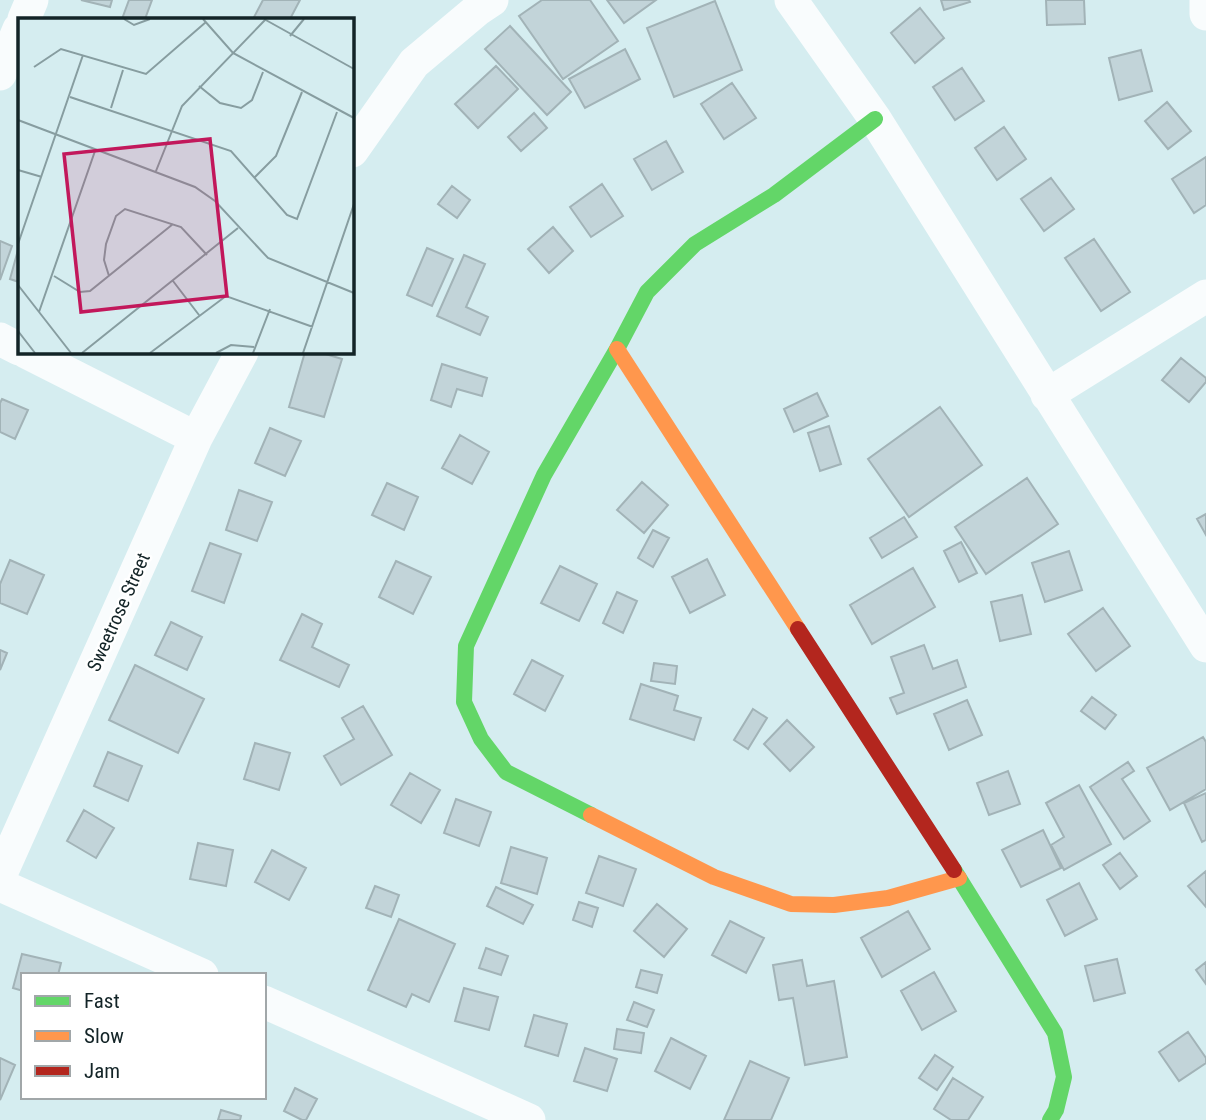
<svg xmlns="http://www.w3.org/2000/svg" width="1206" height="1120" font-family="'Roboto Condensed',sans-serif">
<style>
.building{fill:#c2d4d9;stroke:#a2b3b7;stroke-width:2}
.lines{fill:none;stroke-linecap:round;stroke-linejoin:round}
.street{stroke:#f9fcfd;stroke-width:33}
.fast{stroke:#63d668;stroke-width:16}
.slow{stroke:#ff974d;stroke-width:16}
.jam{stroke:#b3261e;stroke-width:16}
.labels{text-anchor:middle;stroke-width:5;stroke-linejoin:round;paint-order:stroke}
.street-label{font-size:19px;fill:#132427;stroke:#fff}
.inset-road{fill:none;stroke:#879da0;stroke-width:2}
.view{fill:#c2185b;fill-opacity:0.15;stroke:#c2185b;stroke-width:3.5}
.inset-edge{fill:none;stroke:#132427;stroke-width:3.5}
</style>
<rect width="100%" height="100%" fill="#d5edf0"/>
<path class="building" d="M81,0H112L110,7Z
M129,0H152L145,19H122Z
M263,0H300L290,19H253Z
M542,0H590L618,41L563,79L519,16Z
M607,0H656L624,23Z
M941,0H969L970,2L944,10Z
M1046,0H1084L1085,24L1047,25Z
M715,1L742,70L674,97L647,28Z
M920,8L944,38L915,63L891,33Z
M510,26L571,92L547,115L485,49Z
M625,49L640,79L585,108L569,79Z
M1141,50L1152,91L1119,100L1109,58Z
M496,66L518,89L478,128L455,104Z
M962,68L984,101L955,120L933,87Z
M732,83L756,118L724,139L701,104Z
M1167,102L1191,131L1168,149L1145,121Z
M534,113L547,128L521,151L508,137Z
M1004,127L1026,159L997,180L975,148Z
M666,141L683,172L652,190L634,159Z
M1206,157V205L1194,213L1172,179Z
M1051,178L1074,209L1044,231L1021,199Z
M602,184L623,216L591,237L570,207Z
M452,186L470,200L457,218L438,204Z
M553,227L573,251L549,273L528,249Z
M1094,239L1130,292L1101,311L1065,258Z
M0,241L12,246L0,280Z
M427,248L453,259L432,306L407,295Z
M18,250L19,251V282L10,279Z
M464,255L485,264L466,307L488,317L480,335L437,316Z
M305,352H319L342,359L324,417L289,407Z
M1181,358L1206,378V382L1189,402L1162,380Z
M442,364L487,378L482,396L457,389L451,407L431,400Z
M817,393L828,416L794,432L784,409Z
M2,399L28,410L15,439L0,432V403Z
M940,407L982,465L909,517L868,459Z
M829,426L841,464L820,471L808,433Z
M270,428L301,441L285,476L255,463Z
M460,435L489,452L472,484L442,468Z
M1027,478L1058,524L986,574L955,527Z
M642,482L668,505L644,533L617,510Z
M387,483L418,497L404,530L372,515Z
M239,490L272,502L257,541L226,530Z
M1206,514V535L1197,519Z
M904,517L917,537L882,558L870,538Z
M653,530L669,538L653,567L638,558Z
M961,542L977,573L959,582L944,551Z
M210,543L241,554L224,603L192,591Z
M1069,551L1082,590L1045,602L1032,563Z
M707,559L725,595L690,613L672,577Z
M10,560L44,575L27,614L0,603V584Z
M396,561L431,577L413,614L379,597Z
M560,566L597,584L579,621L541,603Z
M913,568L935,607L872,644L850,605Z
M617,592L637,601L623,633L603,623Z
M1022,595L1031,634L1000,641L991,602Z
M1103,608L1130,646L1096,671L1068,634Z
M302,614L322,624L312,647L349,665L339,687L280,660Z
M171,622L202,637L187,670L155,655Z
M924,645L933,669L957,660L966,687L897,714L890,698L904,693L891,657Z
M0,650L7,653L0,670Z
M532,660L563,676L545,711L514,694Z
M654,663L677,666L675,684L651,681Z
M135,665L204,699L178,753L109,720Z
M641,684L678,696L674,710L701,718L694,740L630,719Z
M1092,697L1116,715L1105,729L1081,711Z
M967,700L982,735L949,750L934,714Z
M363,706L392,755L341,785L324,756L354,739L342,718Z
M753,709L767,718L748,749L734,740Z
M787,720L814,747L790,771L764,744Z
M1203,737L1206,742V789L1170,810L1147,768Z
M255,743L290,753L279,790L244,779Z
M108,752L142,766L128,801L94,786Z
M1128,762L1134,771L1122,779L1150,821L1124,839L1090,787Z
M1008,771L1020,804L989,815L977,783Z
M410,773L440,790L421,823L391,805Z
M1079,785L1111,844L1064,870L1051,845L1064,837L1046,803Z
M1206,793V840L1202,842L1184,803Z
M456,799L491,812L479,846L444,833Z
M84,810L114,828L96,858L67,841Z
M1043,830L1061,868L1021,887L1002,850Z
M198,843L233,850L226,886L190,879Z
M511,847L547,858L537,894L501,883Z
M272,850L306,868L289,900L255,882Z
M1120,853L1137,876L1120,889L1103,865Z
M599,856L636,869L623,906L586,893Z
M1206,871V907L1188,886Z
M1079,883L1097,919L1065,936L1047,900Z
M375,886L399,895L391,917L366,908Z
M496,887L533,905L523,924L487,906Z
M579,902L598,908L592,927L573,920Z
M657,904L687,929L664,957L634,931Z
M908,911L930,949L882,977L861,938Z
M399,919L455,944L429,1002L412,994L406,1007L368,990Z
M730,921L764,938L746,973L712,955Z
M486,948L508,956L501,975L479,968Z
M22,954L61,963L58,975H23V991L13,988Z
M1117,959L1125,993L1094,1001L1085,966Z
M802,960L807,986L834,981L847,1057L805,1065L793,998L779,1000L773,965Z
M1206,962V984L1196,970Z
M641,970L662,975L657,993L636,987Z
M934,972L956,1011L922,1030L901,991Z
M464,988L498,997L489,1030L455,1021Z
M634,1002L654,1010L647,1027L627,1020Z
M534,1015L567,1024L558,1056L525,1046Z
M617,1029L644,1033L641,1053L614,1049Z
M1188,1032L1206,1058V1063L1179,1081L1159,1052Z
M671,1038L706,1056L690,1089L655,1071Z
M585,1048L617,1059L607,1091L574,1081Z
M935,1055L953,1067L937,1090L919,1078Z
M0,1058L15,1065L0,1100Z
M750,1061L789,1078L771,1120H724Z
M953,1078L983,1097L968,1120H951L934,1109Z
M295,1088L317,1099L306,1120H302L284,1111Z
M221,1110L241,1116L240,1120H218Z"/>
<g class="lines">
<path class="street" d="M791,0L875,119L1206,646
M1206,0V14
M24,19L32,0
M0,74L19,29
M352,151L414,63L477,10L492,0
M0,339L19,349
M26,352L196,438
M1047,395L1206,296
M0,876L196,438L242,352
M0,885L202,975
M264,1002L529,1120"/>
<path class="fast" d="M591,815L506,772L481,739L464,702L466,646L544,475L617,349L647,292L695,244L774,195L875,119
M954,870L1055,1033L1064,1077L1056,1110L1050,1120"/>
<path class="slow" d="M617,349L798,629
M591,815L714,877L791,904L834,905L888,898L959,878"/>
<path class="jam" d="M798,629L954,870"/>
</g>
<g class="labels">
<g class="street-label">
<text transform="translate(118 612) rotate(-66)" y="7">Sweetrose Street</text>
</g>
</g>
<g transform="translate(18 18)">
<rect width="336" height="336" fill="#d5edf0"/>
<path class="inset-road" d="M106,1L116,7L132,1M185,1L215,35L336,100M246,1L336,51M272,18L286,1M16,49L43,31L128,56L188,4M181,68L202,85L223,90L234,82L245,54M52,79L213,133L269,197L279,201L319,94M93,90L105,52M0,102L177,169L197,183L250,240L336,275M0,152L24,159M138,153L164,88L247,2M237,159L258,138L284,74M0,226L65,37M36,258L62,274L72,273L155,206M91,258L86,242L88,226L98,198L107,191L163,209L189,237M155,263L181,297M0,267L53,335M21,294L77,133M0,313L17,335M64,335L220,210M132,335L208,278L295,309M198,335L213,327L236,329M235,335L252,291M285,335L336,186"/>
<path class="view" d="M192,121L209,278L63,294L46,136Z"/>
<rect width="336" height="336" class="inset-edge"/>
</g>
<rect x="21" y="973" width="245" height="126" fill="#ffffff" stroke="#a1a7a9" stroke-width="2"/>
<rect x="35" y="996" width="35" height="10" fill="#63d668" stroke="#a1a7a9" stroke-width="2"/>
<text x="84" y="1008" font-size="21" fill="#132427">Fast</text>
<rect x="35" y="1031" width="35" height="10" fill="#ff974d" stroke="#a1a7a9" stroke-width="2"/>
<text x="84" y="1043" font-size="21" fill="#132427">Slow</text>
<rect x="35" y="1066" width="35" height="10" fill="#b3261e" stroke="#a1a7a9" stroke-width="2"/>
<text x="84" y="1078" font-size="21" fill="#132427">Jam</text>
</svg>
